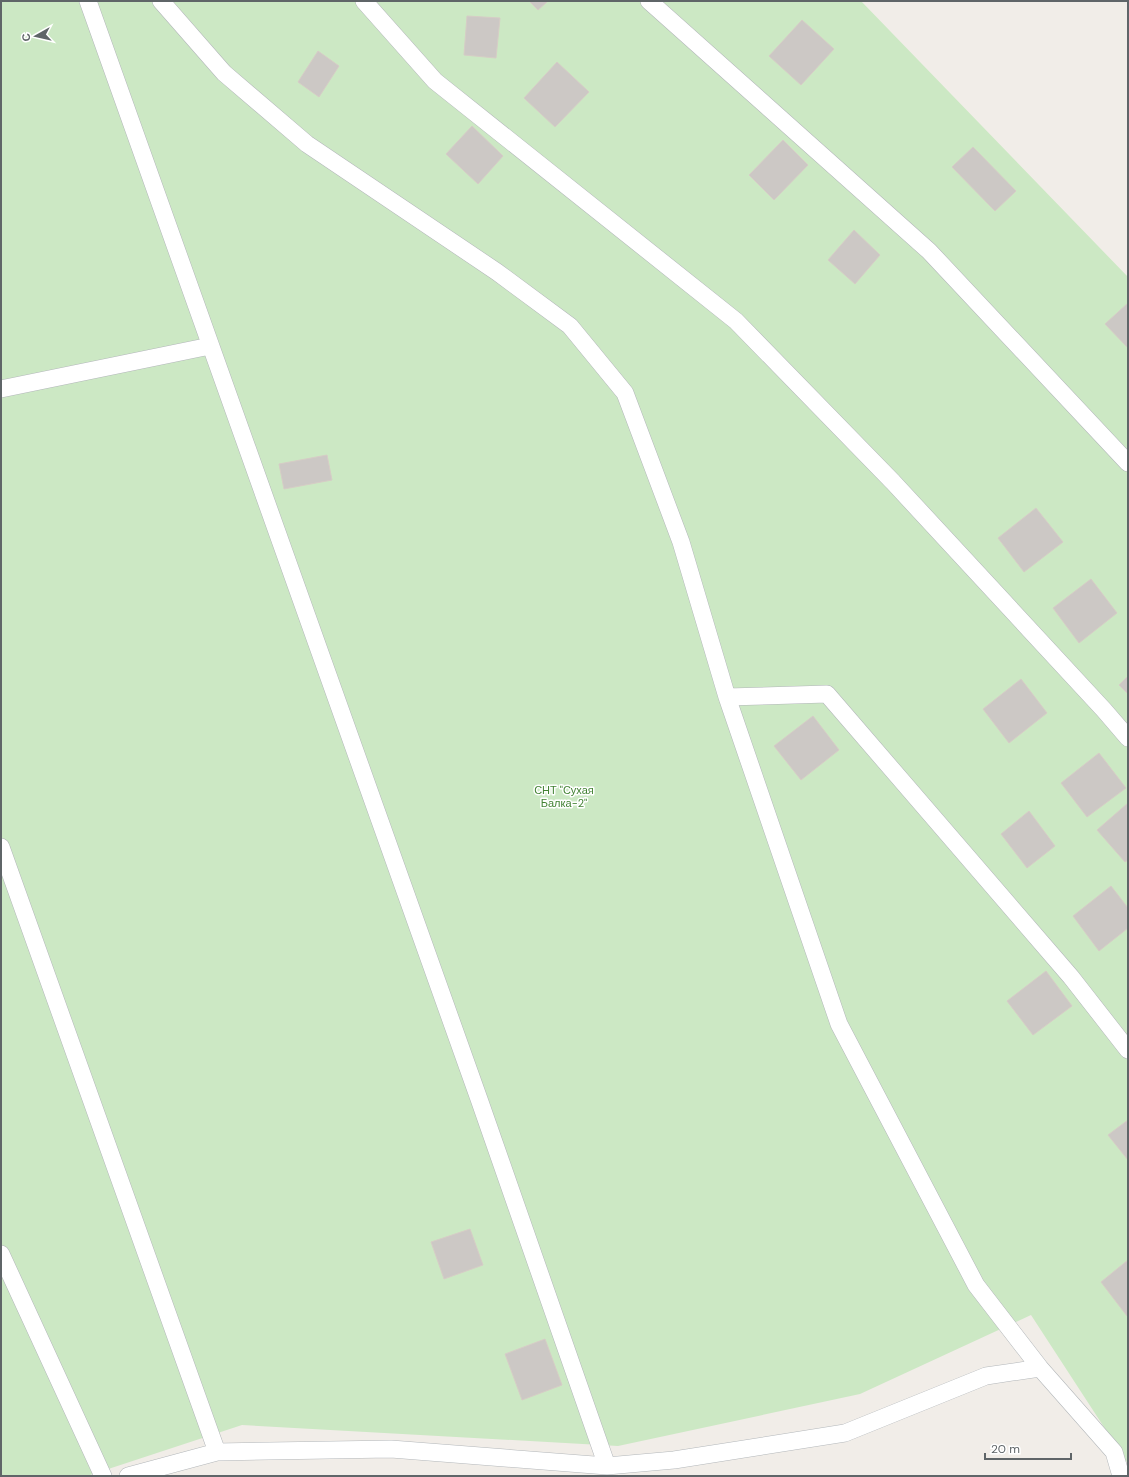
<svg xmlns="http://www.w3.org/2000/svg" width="1129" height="1477" font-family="'DM Sans',sans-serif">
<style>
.green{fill:#cce8c4}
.building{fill:#ccc8c5;stroke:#d6cdc6}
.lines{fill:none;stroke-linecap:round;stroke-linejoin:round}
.lane-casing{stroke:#b3b7ba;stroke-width:18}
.lane{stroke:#fff;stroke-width:17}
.labels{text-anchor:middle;stroke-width:3;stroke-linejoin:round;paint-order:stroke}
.park-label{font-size:11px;fill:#428233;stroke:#fff}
</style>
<rect width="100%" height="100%" fill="#f1ede8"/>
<path class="green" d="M1,1H861L1128,277V1464L1031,1315L860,1394L618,1446L242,1425L87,1476H1Z"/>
<path class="building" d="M529,1H548L538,10Z
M467,16L500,18L496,58L464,55Z
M802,20L834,49L801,85L769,56Z
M318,51L339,66L319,97L298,82Z
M557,62L589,92L555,127L524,98Z
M472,126L503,156L478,184L446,154Z
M783,140L808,165L774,200L749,175Z
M973,147L1016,191L995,211L952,167Z
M854,230L880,255L855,284L828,260Z
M1128,303V348L1105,324Z
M327,455L332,480L284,489L279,464Z
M1036,508L1063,542L1024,572L998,538Z
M1091,579L1117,613L1079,643L1053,608Z
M1128,676V694L1119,685Z
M1021,679L1047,713L1009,743L983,709Z
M813,716L839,750L801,780L774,746Z
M1099,753L1126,788L1087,817L1061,783Z
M1128,803V860L1125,862L1097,830Z
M1029,811L1055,846L1027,868L1001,834Z
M1111,886L1128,908V928L1099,951L1073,916Z
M1046,971L1072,1006L1033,1035L1007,1001Z
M1128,1120V1160L1108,1135Z
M470,1229L483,1265L444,1279L431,1242Z
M1128,1260V1315L1127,1316L1101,1282Z
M545,1339L562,1385L522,1400L505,1354Z"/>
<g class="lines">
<g class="lane-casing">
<path id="lane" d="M88,1L479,1099L607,1466
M161,1L224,73L307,144L497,272L570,326L625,393L681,542L727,697L839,1024L976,1285L1040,1368L1114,1452L1121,1476
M364,1L435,81L736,321L893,482L1104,710L1128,738
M649,1L929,251L1128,463
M1,389L210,346
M727,697L827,694L1071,977L1128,1050
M1,847L217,1452
M1,1254L103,1476
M128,1476L217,1452L391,1449L607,1466L674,1460L845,1433L986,1376L1040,1368"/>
</g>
<use href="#lane" class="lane"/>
</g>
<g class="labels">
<g class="park-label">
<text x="564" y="794">СНТ "Сухая<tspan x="564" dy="13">Балка-2"</tspan></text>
</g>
</g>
<rect width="1129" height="1477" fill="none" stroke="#5f6568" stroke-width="4"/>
<g transform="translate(36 36) rotate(262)" stroke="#ffffff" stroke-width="3" paint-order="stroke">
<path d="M0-3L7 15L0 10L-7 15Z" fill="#5f6568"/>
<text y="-6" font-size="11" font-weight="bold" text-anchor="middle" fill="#5f6568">С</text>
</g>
<path d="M985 1453v6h86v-6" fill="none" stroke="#5f6568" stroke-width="2"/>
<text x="991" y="1453" font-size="12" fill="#5f6568" stroke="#ffffff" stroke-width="3" paint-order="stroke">20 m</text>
</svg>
